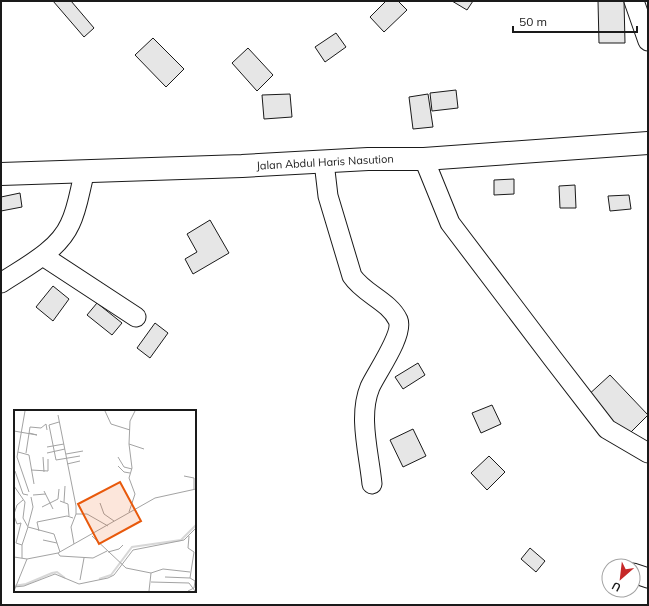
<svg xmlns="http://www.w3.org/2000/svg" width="649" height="606" font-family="Mulish,sans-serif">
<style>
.building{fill:#e6e6e6;stroke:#1a1a1a}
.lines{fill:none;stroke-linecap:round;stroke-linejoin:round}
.minor-casing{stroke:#1a1a1a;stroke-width:21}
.major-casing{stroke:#1a1a1a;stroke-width:24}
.minor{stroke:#fff;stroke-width:19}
.major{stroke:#fff;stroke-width:22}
.labels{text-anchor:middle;stroke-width:3;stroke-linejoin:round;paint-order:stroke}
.street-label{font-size:11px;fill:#1a1a1a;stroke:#fff}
.inset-river{fill:none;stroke:#d7d7d7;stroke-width:2}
.inset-road{fill:none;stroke:#a3a3a3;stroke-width:1}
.view{fill:#e8590c;fill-opacity:0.15;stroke:#e8590c;stroke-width:2}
.inset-edge{fill:none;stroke:#1a1a1a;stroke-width:2}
</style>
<rect width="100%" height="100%" fill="#fff"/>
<path class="building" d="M53,1H71L94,28L84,37Z
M386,1H398L407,10L384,32L370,17Z
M452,1H473L467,10Z
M598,1H624L625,43H599Z
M336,33L346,47L325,62L315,47Z
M153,38L184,69L166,87L135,55Z
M248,48L273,75L257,91L232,63Z
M456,90L458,108L432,111L430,93Z
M290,94L292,117L264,119L262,95Z
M428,94L433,127L413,129L409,97Z
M514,179V194L494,195V180Z
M575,185L576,208H560L559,186Z
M20,193L22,207L1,211V197Z
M629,195L631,209L610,211L608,196Z
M210,220L229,253L193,274L185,259L197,252L187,234Z
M53,286L69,299L53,321L36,307Z
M97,303L122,323L112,335L87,315Z
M155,323L168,333L150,358L137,348Z
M418,363L425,375L403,389L395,377Z
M610,375L648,415L625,438L586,397Z
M492,405L501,424L481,433L472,413Z
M413,429L426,456L403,467L390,440Z
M489,456L505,472L487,490L471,473Z
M530,548L545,561L536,572L521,559Z"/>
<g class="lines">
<g class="minor-casing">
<path id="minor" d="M634,1L648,41
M424,159L450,223L553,359L607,429L648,453
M324,162L328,196L352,276C364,294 389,301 398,320C404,334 377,372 370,387C358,416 369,453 372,484
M43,256L136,317
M1,283C25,267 58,251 70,224C78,208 80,188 85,171
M633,573L648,578"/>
</g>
<g class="major-casing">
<path id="major" d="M1,174L242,166L368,159H424L648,143"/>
</g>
<use href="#minor" class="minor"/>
<use href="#major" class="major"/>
</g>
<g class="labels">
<g class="street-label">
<text transform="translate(325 162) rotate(-3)" y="4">Jalan Abdul Haris Nasution</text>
</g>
</g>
<g transform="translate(14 410)">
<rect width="182" height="182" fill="#fff"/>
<path class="inset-river" d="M85,169L97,165L118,137L167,130L182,115M0,176L12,174L38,163L43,162L51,168"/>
<path class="inset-road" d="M11,1L3,47L15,82M91,1L97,14L116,20M44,5L62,96V104L57,117L60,134M45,12L35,15L42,50L66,46M0,21L23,25L15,23M115,34L130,39M33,37L50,34M4,42L15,45L20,74M12,43L16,17L27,18L32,14L33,20M33,43L51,39M52,44L69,41M29,47L30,62M104,47L110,57L118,59M53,54L66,51M104,56L110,62L116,63M17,60L34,61V49M1,61L9,84L14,85M170,66L180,68V79M0,76L11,92L9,108L14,117L40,124L46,142M30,81L39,99M19,85L32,84M46,91L54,94L55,106M50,92L51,76M86,93L90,104L100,111M28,97L44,89L45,79M115,102L121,84L115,68L118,58L115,34L116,11L121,1M0,104L3,95L9,90M62,104H73L94,116M0,106L3,114L7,113M7,113L2,133L8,135M14,116L19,97L17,87M25,121L23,112L53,106L59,108M78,126L112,158L137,163L135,181M29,130L43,133M94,142L105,139L109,135M44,143L46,146L79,148L93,141M0,147L13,149L44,143L141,88L182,79M8,148V135L14,117M137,163L149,159L176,162M151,167L176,168L180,142L174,138L175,126M66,170L70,148M137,172L175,173L181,181M0,177L10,176L41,164L65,174L94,168L100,165L119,140L170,130L182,118M0,181L13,149M174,181L180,178L181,171L176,168"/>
<path class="view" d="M106,72L127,111L85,134L64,94Z"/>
<rect width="182" height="182" class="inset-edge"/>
</g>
<rect width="649" height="606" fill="none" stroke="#1a1a1a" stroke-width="4"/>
<g transform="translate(621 578) rotate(208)"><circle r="19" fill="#ffffff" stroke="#a3a3a3"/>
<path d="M0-3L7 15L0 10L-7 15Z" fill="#c62828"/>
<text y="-6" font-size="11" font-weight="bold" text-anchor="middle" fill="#1a1a1a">U</text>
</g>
<path d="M513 26v6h124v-6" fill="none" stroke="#1a1a1a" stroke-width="2"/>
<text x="519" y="26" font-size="12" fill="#1a1a1a" stroke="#ffffff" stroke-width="3" paint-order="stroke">50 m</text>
</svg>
